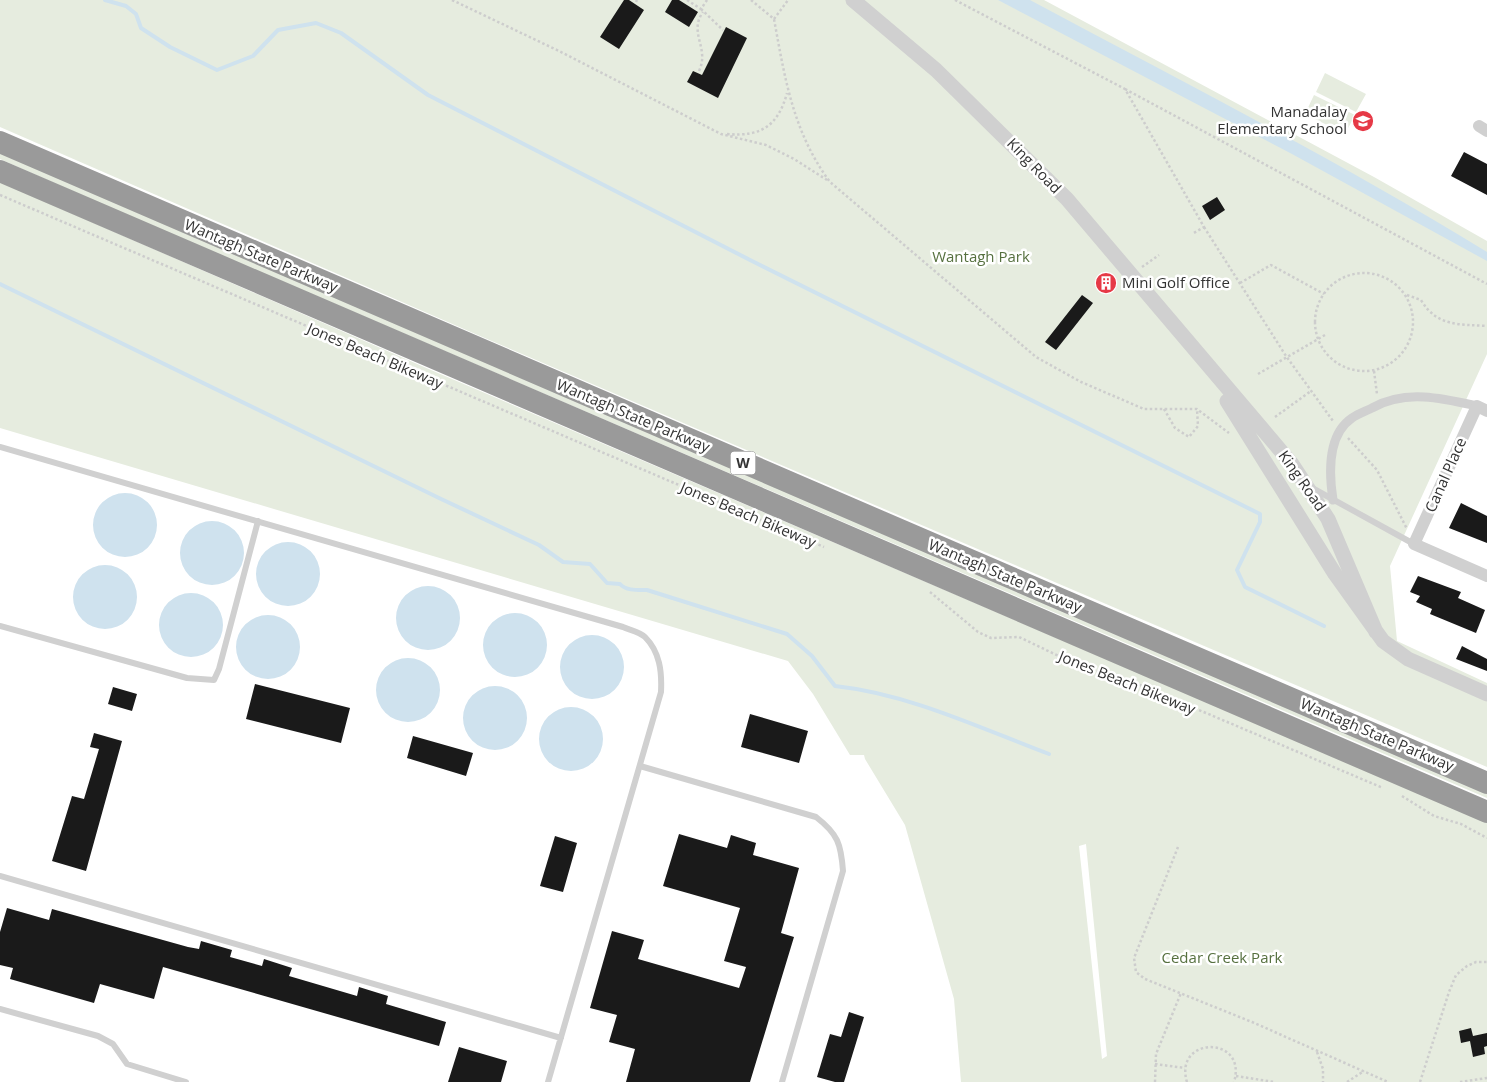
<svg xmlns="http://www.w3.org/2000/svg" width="1487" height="1082" font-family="'Open Sans',sans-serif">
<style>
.green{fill:#e6ecdf;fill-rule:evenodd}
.water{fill:#cfe2ee}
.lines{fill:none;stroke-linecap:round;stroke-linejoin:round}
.stream{stroke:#cfe2ee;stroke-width:4}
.building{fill:#1a1a1a}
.path{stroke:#cdcdcd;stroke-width:2.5;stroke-dasharray:2.5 2.5;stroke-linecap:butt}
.service{stroke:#d0d0d0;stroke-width:6}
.pedestrian{stroke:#d0d0d0;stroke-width:9}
.minor{stroke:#d0d0d0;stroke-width:12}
.tertiary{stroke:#d0d0d0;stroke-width:15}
.motorway{stroke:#9a9a9a;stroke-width:22}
.labels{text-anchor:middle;stroke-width:5;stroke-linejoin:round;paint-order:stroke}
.shield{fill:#fff;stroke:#707070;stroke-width:1}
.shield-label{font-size:14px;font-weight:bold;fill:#333}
.poi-label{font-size:15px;fill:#333;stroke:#fff;text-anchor:end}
.street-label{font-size:15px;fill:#333;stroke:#fff}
.park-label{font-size:15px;fill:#56703f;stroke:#fff}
</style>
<rect width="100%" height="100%" fill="#fff"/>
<path class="green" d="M0,0H1044L1374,177L1487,241V354L1390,566L1397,641L1487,683V767L480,336L0,127Z
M1325,73L1366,94L1356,112L1316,92Z
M1314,95L1355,115L1345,134L1305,114Z
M0,151L1487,792V798L95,201L0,159Z
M0,182L431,370L1487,822V1082H961L954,999L905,825L865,759L864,755H850L813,694L788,661L0,428ZM1086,844L1107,1056L1102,1059L1079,846Z"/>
<path class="water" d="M998,0H1030C1183,82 1339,161 1487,252V261L1292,154Z
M93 525a32 32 0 1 1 64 0a32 32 0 1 1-64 0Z
M180 553a32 32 0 1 1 64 0a32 32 0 1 1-64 0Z
M256 574a32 32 0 1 1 64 0a32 32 0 1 1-64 0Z
M73 597a32 32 0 1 1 64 0a32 32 0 1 1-64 0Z
M396 618a32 32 0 1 1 64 0a32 32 0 1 1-64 0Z
M159 625a32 32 0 1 1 64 0a32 32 0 1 1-64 0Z
M483 645a32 32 0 1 1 64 0a32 32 0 1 1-64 0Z
M236 647a32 32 0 1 1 64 0a32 32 0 1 1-64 0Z
M560 667a32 32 0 1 1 64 0a32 32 0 1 1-64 0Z
M376 690a32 32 0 1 1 64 0a32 32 0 1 1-64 0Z
M463 718a32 32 0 1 1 64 0a32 32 0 1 1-64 0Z
M539 739a32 32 0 1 1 64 0a32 32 0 1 1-64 0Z"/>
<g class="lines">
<path class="stream" d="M105,0L126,6L136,14L141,28L170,47L217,70L253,56L278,30L316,23L341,33L428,95L752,261L1260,514V522L1237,570L1245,587L1324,626
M0,284L439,498L539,545L563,562L590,564L607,583L620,584C626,591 638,590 647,590L787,634L812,656L835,686C909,694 980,728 1049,754"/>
</g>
<path class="building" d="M624,0H629L644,10L619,49L600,37Z
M672,0H679L698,12L689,27L665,12Z
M726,27L747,38L718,98L687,82L693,71L702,75Z
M1464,152L1487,164V195L1451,176Z
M1217,197L1225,210L1210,220L1202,206Z
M1082,295L1093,303L1056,350L1045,342Z
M1461,503L1487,516V543L1449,528Z
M1418,576L1461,592L1458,598L1485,610L1476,633L1430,614L1432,609L1416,602L1420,596L1410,592Z
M1462,646L1487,659V671L1456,659Z
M255,684L350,708L341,743L246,719Z
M113,687L137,694L132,711L108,704Z
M750,714L808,731L799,763L741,747Z
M94,733L122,741L86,871L52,861L72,796L84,799L99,749L90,747Z
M413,736L473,753L466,776L407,758Z
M679,834L727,848L731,835L756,843L753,855L799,868L781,933L794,937L750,1082H626L635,1049L609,1042L617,1015L590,1008L612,931L644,940L638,959L739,988L746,967L724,961L740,908L663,886Z
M555,836L577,843L563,892L540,886Z
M7,908L49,920L52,909L188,947L199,949L201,941L232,950L230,957L262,966L264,959L292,968L289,976L357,996L359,987L388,996L386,1004L446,1022L439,1046L163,967L154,999L100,984L94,1003L10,979L13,968L0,965V932Z
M849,1012L864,1017L844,1082H835L817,1077L830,1034L841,1037Z
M1471,1028L1473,1036L1487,1033V1046L1484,1047L1485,1054L1473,1057L1470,1041L1461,1043L1459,1031Z
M459,1047L507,1061L501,1082H448Z"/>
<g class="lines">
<path class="path" d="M452,0L559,51L721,134L766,145L794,159L827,180
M687,0L701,9L707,0
M751,0L774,19C785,79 793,132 830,182L1036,357L1081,382L1144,409H1197L1229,433
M955,0L1125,89L1204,227L1192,234
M636,2L637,0
M701,9L723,30
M774,19L788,0
M699,71C710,48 688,33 703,12
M1125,89L1487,284
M727,134C761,137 778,126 787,93
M0,195L824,547
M1204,227L1286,356L1333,421
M1142,267L1159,255
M1315 322a49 49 0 1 1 98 0a49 49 0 1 1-98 0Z
M1240,283L1271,265L1324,294
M1407,295L1421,300C1437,327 1459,324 1487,326
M1374,371L1377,394
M1258,374L1325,335
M1164,409L1175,428L1189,437L1198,426L1197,409
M1275,417L1311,391
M1348,438L1377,470L1407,529
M930,592L978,632L991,638L1019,637L1088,670L1114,674L1383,788
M1402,796L1434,816L1461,824L1487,838
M1178,847L1134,958L1136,972L1145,979L1252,1022L1388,1082
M1317,1052L1323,1069V1082
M1155,1064L1185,1068
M1236,1076L1274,1082
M1155,1082L1156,1054L1181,993
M1187,1082C1173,1036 1248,1035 1234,1082
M1347,1082L1364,1071
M1420,1082L1449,992L1456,975L1467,966L1476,962H1487
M1460,1082L1487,1078"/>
<path class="service" d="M0,447L623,627C630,630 640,632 645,637C660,652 662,672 661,692L548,1082
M1314,489L1414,544
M0,626L187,678L214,680L219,669L258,521
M640,766L816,817C838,834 841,844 843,871L782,1082
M0,876L561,1038
M0,1009L98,1036L113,1044L127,1064L186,1082"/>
<path class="pedestrian" d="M1333,500C1329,474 1327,435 1352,418C1358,414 1366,411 1372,408C1388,399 1406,396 1424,397C1442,398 1459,402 1477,406"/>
<path class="minor" d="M1479,126L1487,131
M1487,411L1477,406L1414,544L1487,576"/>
<path class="tertiary" d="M853,0L936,70L1067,199L1292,464L1328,519L1376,632
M1227,401L1335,574L1383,641L1408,659L1487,694"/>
<path class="motorway" d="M0,142L1487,783
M0,171L1487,812"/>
</g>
<defs>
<g id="school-disc" transform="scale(1.125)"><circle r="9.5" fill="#e63946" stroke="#fff"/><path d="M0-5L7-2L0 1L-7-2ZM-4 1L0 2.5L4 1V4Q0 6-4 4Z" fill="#fff"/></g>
<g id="building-disc" transform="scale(1.125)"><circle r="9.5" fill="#e63946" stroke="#fff"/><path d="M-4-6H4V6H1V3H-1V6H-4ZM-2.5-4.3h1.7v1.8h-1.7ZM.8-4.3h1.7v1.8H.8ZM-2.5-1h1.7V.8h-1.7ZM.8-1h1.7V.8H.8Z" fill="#fff"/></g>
</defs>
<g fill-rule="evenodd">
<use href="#school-disc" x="1363" y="121"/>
<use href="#building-disc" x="1106" y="283"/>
</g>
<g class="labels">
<rect class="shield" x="730.5" y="451.5" width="25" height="23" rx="4"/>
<g class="shield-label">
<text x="743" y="468">W</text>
</g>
<g class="poi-label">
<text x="1347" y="117">Manadalay<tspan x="1347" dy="17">Elementary School</tspan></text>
<text x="1122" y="288" text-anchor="start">Mini Golf Office</text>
</g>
<g class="street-label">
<text transform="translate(1034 166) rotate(46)" y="5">King Road</text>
<text transform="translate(261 256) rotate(23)" y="5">Wantagh State Parkway</text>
<text transform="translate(375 356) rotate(23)" y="5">Jones Beach Bikeway</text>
<text transform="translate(633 416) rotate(23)" y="5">Wantagh State Parkway</text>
<text transform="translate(1446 475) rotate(-66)" y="5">Canal Place</text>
<text transform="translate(1302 481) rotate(55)" y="5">King Road</text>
<text transform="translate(748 515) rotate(23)" y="5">Jones Beach Bikeway</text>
<text transform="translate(1005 576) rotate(23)" y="5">Wantagh State Parkway</text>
<text transform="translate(1127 683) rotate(22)" y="5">Jones Beach Bikeway</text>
<text transform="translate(1377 735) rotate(23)" y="5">Wantagh State Parkway</text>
</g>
<g class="park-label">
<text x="981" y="262">Wantagh Park</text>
<text x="1222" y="963">Cedar Creek Park</text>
</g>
</g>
</svg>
